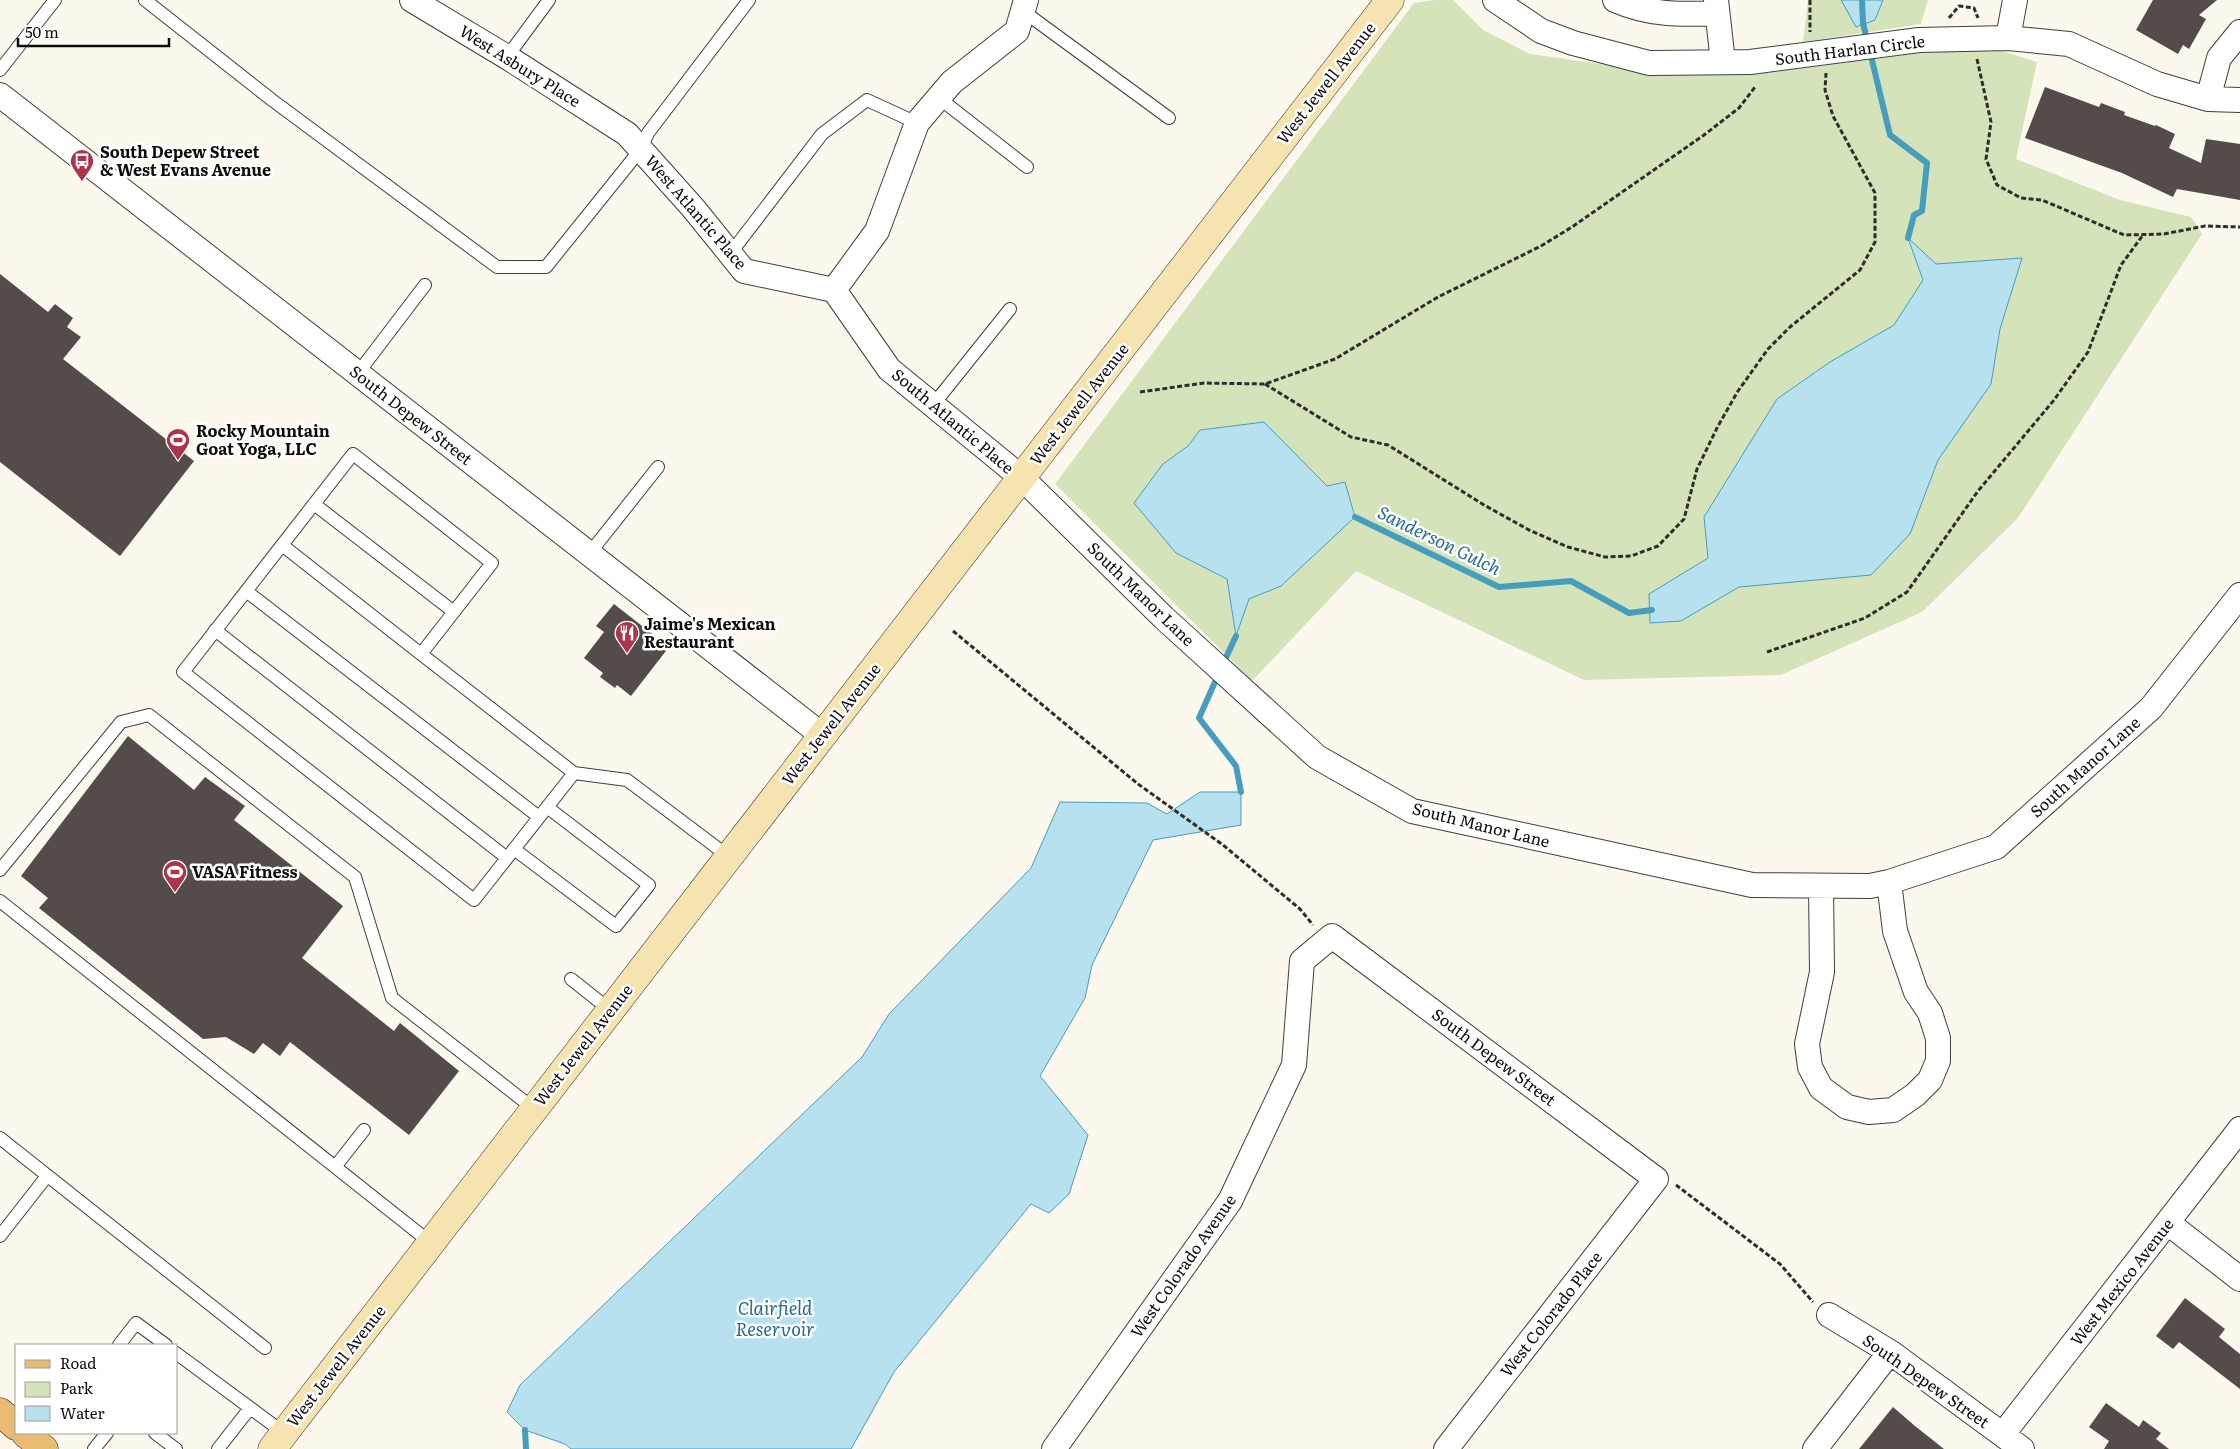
<svg xmlns="http://www.w3.org/2000/svg" width="2240" height="1449" font-family="Literata,serif">
<style>
.green{fill:#d5e3bb}
.water{fill:#b7e1ee;stroke:#479dbc}
.lines{fill:none;stroke-linecap:round;stroke-linejoin:round}
.stream{stroke:#479dbc;stroke-width:6}
.building{fill:#534c4a}
.service-casing{stroke:#3f3f3f;stroke-width:14}
.minor-casing{stroke:#3f3f3f;stroke-width:26}
.secondary-casing{stroke:#2e2e2e;stroke-width:29}
.primary-casing{stroke:#1d1d1d;stroke-width:29}
.path{stroke:#2e2e2e;stroke-width:3;stroke-dasharray:5 2.5;stroke-linecap:butt}
.service{stroke:#fff;stroke-width:12}
.minor{stroke:#fff;stroke-width:24}
.secondary{stroke:#f5e4af;stroke-width:28}
.primary{stroke:#e8bc72;stroke-width:28}
.labels{text-anchor:middle;stroke-width:5;stroke-linejoin:round;paint-order:stroke}
.street-label{font-size:16px;fill:#0c0c0c;stroke:#fff}
.poi-label{font-size:16px;font-weight:bold;fill:#0c0c0c;stroke:#fff;text-anchor:start}
.water-label{font-size:18px;font-style:italic;fill:#256d8e;stroke:#fff}
</style>
<rect width="100%" height="100%" fill="#fdf8ed"/>
<path class="green" d="M1436,0H1453L1483,30L1530,54L1680,75H1750L1944,50L1995,49L2037,62L2016,159L2120,200L2191,217L2202,234L2018,518L1922,612L1781,675L1584,680L1356,571L1252,681L1055,484L1414,3Z
M1808,0H1928L1921,24L1803,42Z"/>
<path class="water" d="M1841,0H1883L1875,20L1856,27Z
M1908,238L1936,264L2022,258L2000,329L1991,384L1938,460L1910,534L1871,575L1739,587L1681,621L1650,623L1649,594L1708,558L1704,517L1777,399L1830,362L1894,325L1923,280Z
M1264,422L1327,486L1345,482L1355,517L1281,586L1249,599L1236,636L1227,579L1176,553L1134,503L1163,464L1188,446L1200,430Z
M1200,792H1241V825L1153,840L1092,965L1085,998L1040,1076L1088,1135L1069,1194L1049,1213L1031,1204L894,1372L851,1449H571L565,1444L525,1430L507,1412L520,1385L862,1057L889,1014L1031,868L1060,802L1147,803L1167,814Z"/>
<g class="lines">
<path class="stream" d="M1862,0L1863,23L1890,135L1927,163L1922,211L1914,215L1908,238
M1355,517L1499,587L1571,581L1629,613L1652,610
M1223,664L1236,636
M1219,673L1199,718L1236,766L1241,792
M525,1430L526,1449"/>
</g>
<path class="building" d="M2153,0H2217L2199,15L2206,19L2189,49L2183,45L2178,54L2136,30Z
M2045,87L2099,107L2101,103L2125,112L2124,115L2155,126L2156,125L2175,134L2169,148L2201,163L2206,139L2240,144V200L2177,189L2173,197L2122,173L2025,138Z
M0,274L48,312L55,304L73,318L67,327L81,337L63,359L194,461L120,556L0,462Z
M614,604L669,647L631,696L617,685L615,688L600,677L603,673L584,658L604,632L596,626Z
M128,736L194,790L205,777L245,806L234,820L343,906L302,958L394,1031L400,1023L459,1071L409,1135L290,1042L280,1056L263,1043L254,1054L226,1037L203,1039L39,908L48,898L21,876Z
M2185,1298L2225,1329L2219,1337L2240,1354V1389L2179,1342L2173,1349L2156,1336Z
M2106,1403L2139,1427L2143,1420L2161,1433L2156,1439L2169,1449H2104L2109,1441L2089,1427Z
M1893,1407L1915,1426L1944,1449H1859Z"/>
<g class="lines">
<g class="service-casing">
<path id="service" d="M145,0L272,100L497,267H546L641,149L648,133L749,0
M1023,11L1169,118
M507,57L549,0
M0,70L55,0
M939,98L1027,167
M730,254L822,134L867,100L917,123
M358,373L425,285
M933,405L1010,309
M314,504L454,612
M282,545L421,654
M589,554L658,467
M246,591L539,817
M215,630L507,858
M574,773L474,900L183,672L353,454L492,563L421,654L574,773L627,780L728,856
M514,849L616,926L649,885L547,807
M0,870L121,722L149,715L355,877L392,998L534,1109
M0,901L431,1243
M571,979L610,1010
M0,1138L265,1348
M335,1167L364,1130
M0,1236L47,1176
M119,1345L136,1323L166,1345
M176,1353L284,1433
M155,1433L176,1449
M94,1449L107,1433
M218,1449L250,1408"/>
</g>
<g class="minor-casing">
<path id="minor" d="M412,0L507,57L627,134L694,209L744,271L834,290L877,231L917,123L952,82L1017,31L1026,0
M1495,0L1541,31L1573,43L1649,63L1750,62L1919,40L2008,38L2069,44L2157,84L2208,99L2240,100
M1615,0C1649,15 1681,15 1717,13
M1716,0L1723,62
M2008,38L2015,0
M0,95L822,735
M2208,99L2219,58L2240,32
M834,290L889,369L1022,478L1164,618L1317,757L1412,811L1752,885L1870,886L1889,882L1996,847L2151,708L2240,595
M1821,886L1822,972L1807,1044L1810,1067L1821,1088L1847,1107L1869,1112L1893,1110L1915,1095L1930,1080L1938,1061V1038L1930,1013L1916,992L1895,931L1889,882
M2168,1223L2240,1279
M1829,1315L1890,1352L2022,1449
M2003,1434L2240,1129
M1054,1449L1230,1201L1294,1065L1302,961L1332,936L1656,1179L1446,1449
M1815,1449L1890,1352"/>
</g>
<g class="secondary-casing">
<path id="secondary" d="M272,1449L1390,0"/>
</g>
<g class="primary-casing">
<path id="primary" d="M0,1412L16,1426
M25,1433L44,1449"/>
</g>
<path class="path" d="M1810,0V32
M1949,18L1959,6L1974,8L1978,18
M1977,59L1991,122L1986,159L1997,185L2021,198L2042,200L2124,235L2164,234L2205,226L2240,227
M1265,384L1351,437L1388,445L1484,505L1529,530L1568,547L1605,557L1631,556L1658,546L1684,519L1697,469L1718,426L1738,391L1768,349L1790,327L1860,270L1875,242V193L1833,116L1825,90L1826,73
M1140,392L1204,383L1265,384L1335,359L1438,297L1541,246L1572,227L1704,135L1739,108L1755,87
M953,631L1138,784L1223,845L1300,909L1313,925
M1767,652L1865,618L1907,592L1978,491L2054,400L2088,352L2121,265L2143,235
M1676,1185L1780,1264L1813,1302"/>
<use href="#service" class="service"/>
<use href="#minor" class="minor"/>
<use href="#secondary" class="secondary"/>
<use href="#primary" class="primary"/>
</g>
<defs>
<g id="bus-pin" transform="scale(1.25)"><path d="M0 17L-7.5 6A9.5 9.5 0 1 1 7.5 6Z" fill="#ab354a" stroke="#fff"/><path d="M-5-6H5V4H4V6H2V4H-2V6H-4V4H-5ZM-3.5-4V0h7V-4ZM-3.5 1.2v1.5H-2V1.2ZM2 1.2v1.5H3.5V1.2Z" fill="#fff"/></g>
<g id="stadium-pin" transform="scale(1.25)"><path d="M0 17L-7.5 6A9.5 9.5 0 1 1 7.5 6Z" fill="#ab354a" stroke="#fff"/><path d="M0-5a6.5 5 0 1 0 0 10a6.5 5 0 1 0 0-10ZM-3.5-1.8h7v3.6h-7Z" fill="#fff"/></g>
<g id="restaurant-pin" transform="scale(1.25)"><path d="M0 17L-7.5 6A9.5 9.5 0 1 1 7.5 6Z" fill="#ab354a" stroke="#fff"/><path d="M-5-6h1v4h1v-4h1v4h1v-4h1v5L-1.5 .5V6h-2V.5L-5-1ZM5-6V6H3V1.5H1.5Q1.5-4 5-6Z" fill="#fff"/></g>
</defs>
<g fill-rule="evenodd">
<use href="#bus-pin" x="82" y="161"/>
<use href="#stadium-pin" x="178" y="440"/>
<use href="#restaurant-pin" x="627" y="633"/>
<use href="#stadium-pin" x="175" y="872"/>
</g>
<g class="labels">
<g class="street-label">
<text transform="translate(1850 50) rotate(-7)" y="6">South Harlan Circle</text>
<text transform="translate(520 66) rotate(32)" y="6">West Asbury Place</text>
<text transform="translate(1326 83) rotate(-52)" y="6">West Jewell Avenue</text>
<text transform="translate(696 212) rotate(49)" y="6">West Atlantic Place</text>
<text transform="translate(1079 404) rotate(-52)" y="6">West Jewell Avenue</text>
<text transform="translate(411 415) rotate(38)" y="6">South Depew Street</text>
<text transform="translate(953 421) rotate(40)" y="6">South Atlantic Place</text>
<text transform="translate(1141 594) rotate(44)" y="6">South Manor Lane</text>
<text transform="translate(831 724) rotate(-52)" y="6">West Jewell Avenue</text>
<text transform="translate(2085 767) rotate(-42)" y="6">South Manor Lane</text>
<text transform="translate(1481 825) rotate(14)" y="6">South Manor Lane</text>
<text transform="translate(583 1045) rotate(-52)" y="6">West Jewell Avenue</text>
<text transform="translate(1494 1057) rotate(37)" y="6">South Depew Street</text>
<text transform="translate(1183 1266) rotate(-55)" y="6">West Colorado Avenue</text>
<text transform="translate(2122 1282) rotate(-52)" y="6">West Mexico Avenue</text>
<text transform="translate(1551 1314) rotate(-52)" y="6">West Colorado Place</text>
<text transform="translate(336 1366) rotate(-52)" y="6">West Jewell Avenue</text>
<text transform="translate(1926 1381) rotate(35)" y="6">South Depew Street</text>
</g>
<g class="poi-label">
<text x="100" y="158">South Depew Street<tspan x="100" dy="18">&amp; West Evans Avenue</tspan></text>
<text x="196" y="437">Rocky Mountain<tspan x="196" dy="18">Goat Yoga, LLC</tspan></text>
<text x="644" y="630">Jaime's Mexican<tspan x="644" dy="18">Restaurant</tspan></text>
<text x="192" y="878">VASA Fitness</text>
</g>
<g class="water-label">
<text transform="translate(1439 541) rotate(26)" y="6">Sanderson Gulch</text>
<text x="775" y="1315">Clairfield<tspan x="775" dy="21">Reservoir</tspan></text>
</g>
</g>
<rect x="15" y="1344" width="162" height="90" fill="#ffffff" stroke="#9e9e9e"/>
<rect x="25" y="1360" width="25" height="8" fill="#e8bc72" stroke="#9e9e9e"/>
<text x="60" y="1369" font-size="15" fill="#0c0c0c">Road</text>
<rect x="25" y="1382" width="25" height="15" fill="#d5e3bb" stroke="#9e9e9e"/>
<text x="60" y="1394" font-size="15" fill="#0c0c0c">Park</text>
<rect x="25" y="1406" width="25" height="15" fill="#b7e1ee" stroke="#9e9e9e"/>
<text x="60" y="1419" font-size="15" fill="#0c0c0c">Water</text>
<path d="M18 38v8h151v-8" fill="none" stroke="#0c0c0c" stroke-width="2.5"/>
<text x="25" y="38" font-size="15" fill="#0c0c0c" stroke="#ffffff" stroke-width="4" paint-order="stroke">50 m</text>
</svg>
